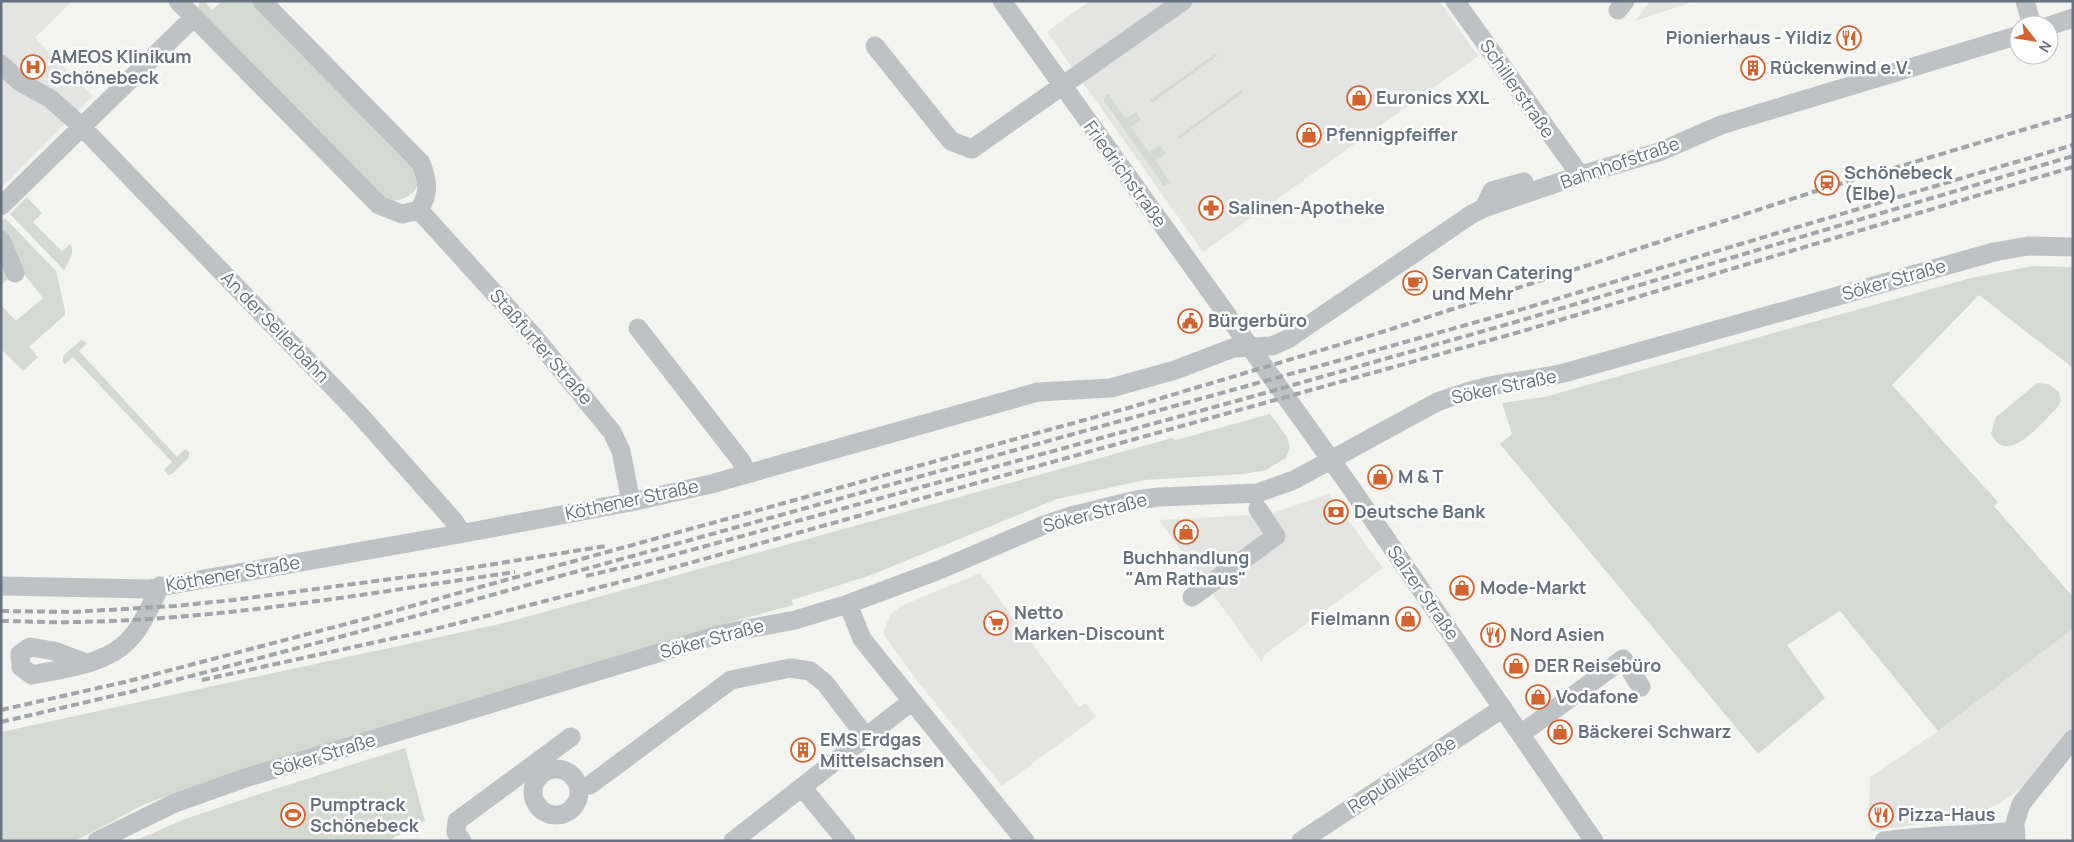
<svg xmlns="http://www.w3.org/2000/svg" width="2074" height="842" font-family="Manrope,sans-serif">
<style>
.built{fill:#e4e5e3}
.green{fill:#d4dad1}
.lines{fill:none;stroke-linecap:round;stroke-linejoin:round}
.minor{stroke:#bfc2c5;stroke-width:19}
.rail{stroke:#a1a5aa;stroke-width:4;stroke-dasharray:8 4;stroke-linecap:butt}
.labels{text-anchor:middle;stroke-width:5;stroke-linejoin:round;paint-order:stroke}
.poi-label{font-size:18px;font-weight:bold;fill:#65717e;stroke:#fff;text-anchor:start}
.street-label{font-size:18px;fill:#65717e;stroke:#fff}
</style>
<rect width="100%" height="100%" fill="#f3f4f0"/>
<path class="built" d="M1,1H72L35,38L93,96L1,188Z
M1089,1H1439L1478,56L1203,252L1047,32Z
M1650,1H1696L1635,21Z
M1329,494L1383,568L1264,655L1262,662L1159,520L1269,514Z
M980,573L1079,707L1086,703L1096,717L1002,786L919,683L883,634L890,615L901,606Z
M2073,629V726L2023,787L1998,804L1968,818L1871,831L1869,813L1870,777L1938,731Z"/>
<path class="green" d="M200,1H204L212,10L222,1H255L409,156C411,162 417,171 418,178C420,194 401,202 387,201L198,9Z
M1215,54L1217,56L1152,103L1150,100Z
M1241,90L1243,93L1179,139L1177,137Z
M1108,94L1126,119L1136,112L1141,120L1131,127L1149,152L1160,145L1166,154L1156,161L1170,182L1164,186L1104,101L1105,96Z
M27,197L42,213L33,222L62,251L70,244C76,252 68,262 64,270L10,214Z
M5,218L56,271L65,311V315L29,347L38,357L23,371L1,349V305L16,321L43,298L20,269L1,285V222Z
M2033,266L2073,267V368L1979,295L1892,385L1998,502L1994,506L2073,597V629L1938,731L1840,611L1787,645L1825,698L1758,754L1500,444L1512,434L1502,403L1544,397L1971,278Z
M81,340L87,343L79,351L177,457L185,449L189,452V457L172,474L168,475L164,470L172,462L73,357L65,364L63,362V356Z
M2037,383L2049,384L2059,392L2061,401L2057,408C2042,422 2006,469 1991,433L1996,417Z
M1270,414L1287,437L1290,448L1286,458L1266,470L1244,474L1145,480L1057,499L871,575L792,600L793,605L688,634L232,773L145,804L75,841H1V732L504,623L1172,438L1176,440Z
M405,748L425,821L388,841H134L185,819L262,793Z"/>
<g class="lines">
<path class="minor" d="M178,1L379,205L402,214L419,210C430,192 428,182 421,163L262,1
M1002,1L1349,485L1594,841
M1455,1L1580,175
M2025,1L2032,25
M1618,10L1625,1
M2049,26L2073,18
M875,46L951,141L972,149L1183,1
M1,64L20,82L51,99L82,127L359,414L454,521L458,527L459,534
M1,206L194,17
M1484,208L1492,191L1524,182
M419,210L536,339L612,432L621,451L631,502
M1,240L15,273
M638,328L742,462L745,474
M1,586L148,589L459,534L631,502L711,484L1038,392L1111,388L1125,384L1175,370L1233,348L1272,346L1288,339L1472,214L1484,208L1580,175L1659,152L1721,125L2019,35
M1192,597L1276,536L1258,509
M848,604L862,639L1025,841
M86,663L54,651L30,647L20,654L21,667L32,675C67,668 112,664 134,634C145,620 152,603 160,586
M1521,734L1623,659L1641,687
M533 792a23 23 0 1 1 46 0a23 23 0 1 1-46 0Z
M579,787L590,785L731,680L790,668L810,671L825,683L866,737
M802,787L846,841
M97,841L175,803L245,778L721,634L795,620L848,604L939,570L1044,525L1071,516L1136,500L1159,497L1258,493L1294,480L1437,402C1452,397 1467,391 1482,388C1509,381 1537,380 1564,373L1994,252L2028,246L2073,247
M462,841L456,832L457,821L571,737
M733,841L912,701
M1301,841L1503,708
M1884,841C1928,834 1971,836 2015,831
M2016,841L2015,823L2021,804L2073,739"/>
<path class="rail" d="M586,576L662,558L1247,398L1519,321L2073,156
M1,611L73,612L175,606L233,600L451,571L606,546
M1,621C25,621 49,623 74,622C221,620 369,593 515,572
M202,680L427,631L632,579L1523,331L2073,167
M1,710L129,681L361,620L1135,406L1382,332L1813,192L2073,115
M1,722L134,691L347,635L1330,363L1516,311L2073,145"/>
</g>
<defs>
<g id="restaurant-ring" transform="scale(1.25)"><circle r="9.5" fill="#fff" stroke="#d4622f" stroke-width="1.5"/><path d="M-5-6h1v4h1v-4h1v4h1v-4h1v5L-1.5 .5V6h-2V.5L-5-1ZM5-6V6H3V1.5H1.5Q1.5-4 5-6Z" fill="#d4622f"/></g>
<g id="hospital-ring" transform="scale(1.25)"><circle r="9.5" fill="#fff" stroke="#d4622f" stroke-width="1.5"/><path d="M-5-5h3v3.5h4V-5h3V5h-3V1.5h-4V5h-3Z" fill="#d4622f"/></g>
<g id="building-ring" transform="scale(1.25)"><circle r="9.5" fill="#fff" stroke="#d4622f" stroke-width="1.5"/><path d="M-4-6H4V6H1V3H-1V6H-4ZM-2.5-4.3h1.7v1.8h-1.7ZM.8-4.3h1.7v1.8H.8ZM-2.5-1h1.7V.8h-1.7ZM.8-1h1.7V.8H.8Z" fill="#d4622f"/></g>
<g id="shop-ring" transform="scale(1.25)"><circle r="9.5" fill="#fff" stroke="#d4622f" stroke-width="1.5"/><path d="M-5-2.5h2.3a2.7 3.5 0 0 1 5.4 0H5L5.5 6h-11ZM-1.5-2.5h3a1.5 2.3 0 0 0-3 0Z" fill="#d4622f"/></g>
<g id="station-ring" transform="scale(1.25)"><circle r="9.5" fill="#fff" stroke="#d4622f" stroke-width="1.5"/><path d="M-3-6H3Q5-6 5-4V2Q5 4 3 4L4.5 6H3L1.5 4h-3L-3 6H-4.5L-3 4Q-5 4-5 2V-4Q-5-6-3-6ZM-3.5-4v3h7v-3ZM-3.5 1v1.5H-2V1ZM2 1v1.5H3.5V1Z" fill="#d4622f"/></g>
<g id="pharmacy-ring" transform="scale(1.25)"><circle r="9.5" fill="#fff" stroke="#d4622f" stroke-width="1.5"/><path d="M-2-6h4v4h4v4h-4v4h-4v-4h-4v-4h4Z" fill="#d4622f"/></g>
<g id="cafe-ring" transform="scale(1.25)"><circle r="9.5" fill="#fff" stroke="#d4622f" stroke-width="1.5"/><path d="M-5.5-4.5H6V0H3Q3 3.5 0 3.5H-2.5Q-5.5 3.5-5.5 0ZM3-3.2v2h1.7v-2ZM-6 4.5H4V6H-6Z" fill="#d4622f"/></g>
<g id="civic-ring" transform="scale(1.25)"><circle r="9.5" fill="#fff" stroke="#d4622f" stroke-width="1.5"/><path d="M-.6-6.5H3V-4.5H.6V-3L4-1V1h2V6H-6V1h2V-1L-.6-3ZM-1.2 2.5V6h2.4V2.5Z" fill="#d4622f"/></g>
<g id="bank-ring" transform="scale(1.25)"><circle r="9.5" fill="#fff" stroke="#d4622f" stroke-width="1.5"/><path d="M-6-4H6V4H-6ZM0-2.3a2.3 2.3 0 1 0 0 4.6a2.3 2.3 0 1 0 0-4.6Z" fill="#d4622f"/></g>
<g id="supermarket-ring" transform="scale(1.25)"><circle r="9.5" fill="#fff" stroke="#d4622f" stroke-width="1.5"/><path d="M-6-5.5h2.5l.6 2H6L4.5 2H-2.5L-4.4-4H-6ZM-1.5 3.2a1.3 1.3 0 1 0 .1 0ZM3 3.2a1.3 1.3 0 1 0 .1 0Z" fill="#d4622f"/></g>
<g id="stadium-ring" transform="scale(1.25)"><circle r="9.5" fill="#fff" stroke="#d4622f" stroke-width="1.5"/><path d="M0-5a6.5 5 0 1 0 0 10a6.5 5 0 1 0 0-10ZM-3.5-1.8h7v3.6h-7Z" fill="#d4622f"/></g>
</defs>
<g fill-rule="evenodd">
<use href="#restaurant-ring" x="1849" y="38"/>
<use href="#hospital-ring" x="33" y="67"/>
<use href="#building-ring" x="1753" y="68"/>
<use href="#shop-ring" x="1359" y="98"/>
<use href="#shop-ring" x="1309" y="135"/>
<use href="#station-ring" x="1827" y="183"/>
<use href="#pharmacy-ring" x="1211" y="208"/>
<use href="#cafe-ring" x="1415" y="283"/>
<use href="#civic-ring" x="1190" y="321"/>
<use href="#shop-ring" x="1380" y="477"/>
<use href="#bank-ring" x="1336" y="512"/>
<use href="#shop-ring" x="1186" y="532"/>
<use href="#shop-ring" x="1462" y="588"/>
<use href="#shop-ring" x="1408" y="619"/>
<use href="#supermarket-ring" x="996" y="623"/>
<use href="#restaurant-ring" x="1493" y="635"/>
<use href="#shop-ring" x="1516" y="666"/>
<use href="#shop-ring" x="1538" y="697"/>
<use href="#shop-ring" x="1560" y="732"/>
<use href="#building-ring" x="803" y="750"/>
<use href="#stadium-ring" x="293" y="815"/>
<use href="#restaurant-ring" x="1881" y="815"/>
</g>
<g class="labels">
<g class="poi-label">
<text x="1832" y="44" text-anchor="end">Pionierhaus - Yildiz</text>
<text x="50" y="63">AMEOS Klinikum<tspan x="50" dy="21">Schönebeck</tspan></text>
<text x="1770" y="74">Rückenwind e.V.</text>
<text x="1376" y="104">Euronics XXL</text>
<text x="1326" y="141">Pfennigpfeiffer</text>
<text x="1844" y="179">Schönebeck<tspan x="1844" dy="21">(Elbe)</tspan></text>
<text x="1228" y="214">Salinen-Apotheke</text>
<text x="1432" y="279">Servan Catering<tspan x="1432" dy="21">und Mehr</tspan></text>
<text x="1208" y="327">Bürgerbüro</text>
<text x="1398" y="483">M &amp; T</text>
<text x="1354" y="518">Deutsche Bank</text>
<text x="1186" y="564" text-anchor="middle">Buchhandlung<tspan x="1186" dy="21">"Am Rathaus"</tspan></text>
<text x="1480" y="594">Mode-Markt</text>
<text x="1014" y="619">Netto<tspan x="1014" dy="21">Marken-Discount</tspan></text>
<text x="1390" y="625" text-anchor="end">Fielmann</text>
<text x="1510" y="641">Nord Asien</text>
<text x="1534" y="672">DER Reisebüro</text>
<text x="1556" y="703">Vodafone</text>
<text x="1578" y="738">Bäckerei Schwarz</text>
<text x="820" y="746">EMS Erdgas<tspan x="820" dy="21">Mittelsachsen</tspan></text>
<text x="310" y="811">Pumptrack<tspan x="310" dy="21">Schönebeck</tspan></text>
<text x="1898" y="821">Pizza-Haus</text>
</g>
<g class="street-label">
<text transform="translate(1517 89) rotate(55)" y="6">Schillerstraße</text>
<text transform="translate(1620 163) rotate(-19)" y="6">Bahnhofstraße</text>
<text transform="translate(1125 174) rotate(54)" y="6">Friedrichstraße</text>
<text transform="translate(1894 280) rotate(-16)" y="6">Söker Straße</text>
<text transform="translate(275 327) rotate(46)" y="6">An der Seilerbahn</text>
<text transform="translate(541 347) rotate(49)" y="6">Staßfurter Straße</text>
<text transform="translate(1504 387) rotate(-12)" y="6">Söker Straße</text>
<text transform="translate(632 500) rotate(-12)" y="6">Köthener Straße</text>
<text transform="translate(1095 513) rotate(-15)" y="6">Söker Straße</text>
<text transform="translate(233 574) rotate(-10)" y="6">Köthener Straße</text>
<text transform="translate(1423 593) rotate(55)" y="6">Salzer Straße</text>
<text transform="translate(712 639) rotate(-15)" y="6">Söker Straße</text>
<text transform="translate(324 755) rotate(-17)" y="6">Söker Straße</text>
<text transform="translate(1402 775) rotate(-33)" y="6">Republikstraße</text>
</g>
</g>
<rect width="2074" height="842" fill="none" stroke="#65717e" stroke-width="5"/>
<g transform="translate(2034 40) rotate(121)"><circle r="24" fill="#ffffff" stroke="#c1c6cb"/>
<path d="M0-4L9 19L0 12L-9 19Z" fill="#d4622f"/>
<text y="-8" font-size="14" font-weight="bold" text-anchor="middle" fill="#65717e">N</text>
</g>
</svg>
